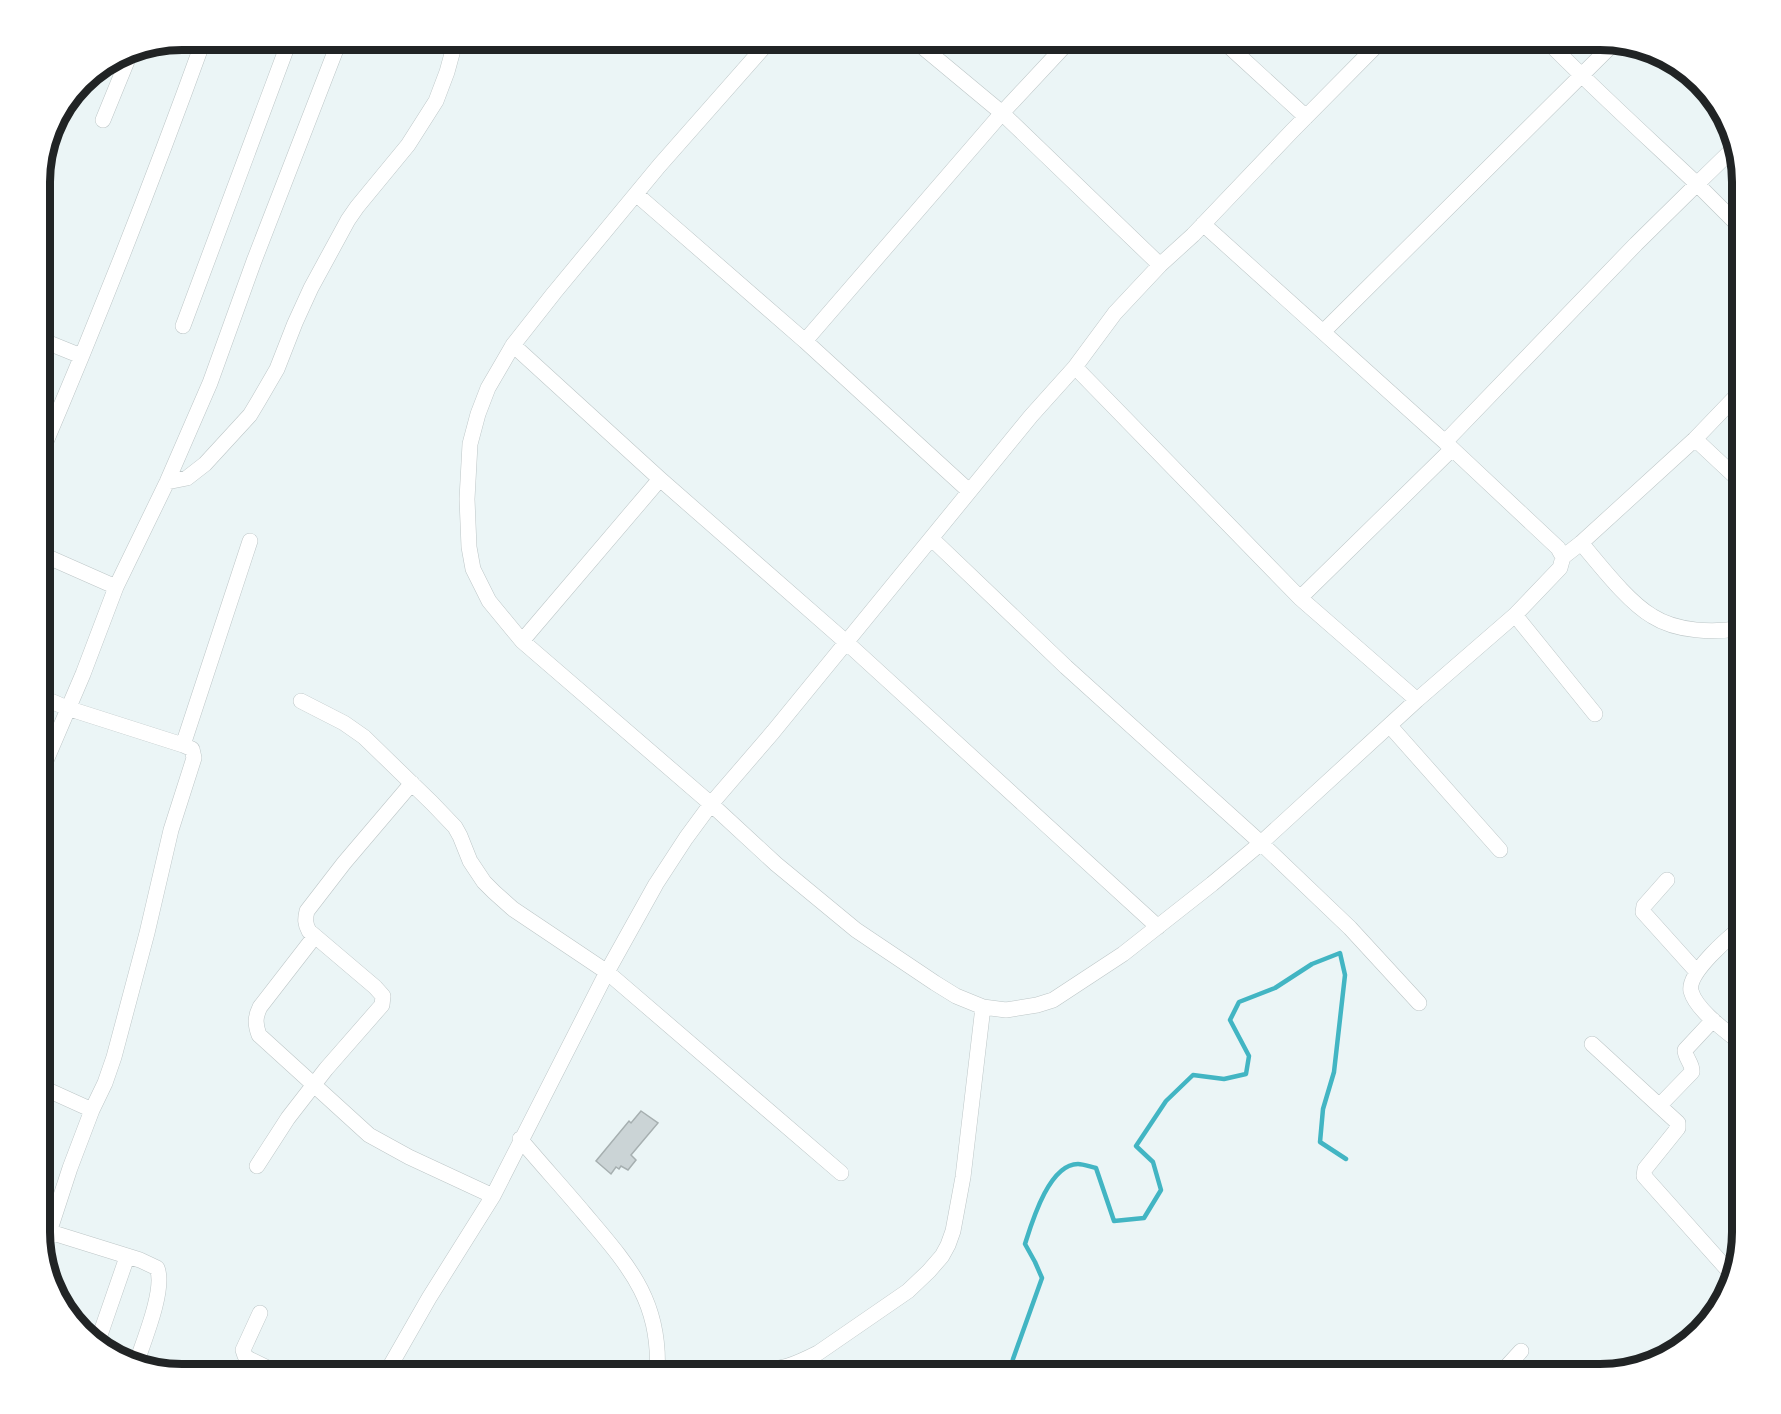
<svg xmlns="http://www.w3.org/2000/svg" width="1781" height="1414" font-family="Arial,sans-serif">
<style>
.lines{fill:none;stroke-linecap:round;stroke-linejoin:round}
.stream{stroke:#42b5c3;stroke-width:4.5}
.building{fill:#cbd4d6;stroke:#a6afb0;stroke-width:1.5}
.minor-casing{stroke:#bdc6c7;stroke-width:16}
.minor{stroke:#fff;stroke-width:15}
.rim{fill:none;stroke:#212425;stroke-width:8}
</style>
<rect width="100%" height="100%" fill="#ebf5f6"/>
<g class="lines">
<path class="stream" d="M1009,1375L1013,1359L1042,1278L1035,1262L1025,1244C1032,1222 1049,1164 1078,1164C1083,1164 1091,1167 1096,1168L1114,1221L1144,1218L1161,1190L1153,1162L1136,1146L1166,1101L1193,1075L1224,1079L1246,1074L1249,1056L1230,1020L1239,1002L1275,988L1312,964L1340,953L1345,975L1334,1072L1323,1109L1320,1142L1346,1159"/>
</g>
<path class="building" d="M641,1111L658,1123L631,1155L636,1160L628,1170L621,1166L619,1169L616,1167L611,1174L596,1161L629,1121L631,1123Z"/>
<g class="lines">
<g class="minor-casing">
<path id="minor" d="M771,39L659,166L554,293L513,345L502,364L488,388L478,414L470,444L467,499L469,547L473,569L489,601L522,641L711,804L776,864L856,930L935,983L956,996L983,1007L1006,1010L1037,1005L1053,1000L1123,954L1212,884L1261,843L1417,700L1515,615L1560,568L1563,557L1558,548L1445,442L1636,244L1697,184C1646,136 1594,89 1545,39
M913,39L1002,113L1160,265
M1221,39L1306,117
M103,120L132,49
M1734,148L1697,184L1742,229
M636,194L805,341L969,491
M1203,224L1445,442
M183,326L290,39
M1323,332L1615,42
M39,339L81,356
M805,341L1002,113L1071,39
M513,345L660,479L846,642L1158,927
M1075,367L1300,598L1417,700
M1695,439L1742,483
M39,458C98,320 153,180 204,39
M167,482L187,478L205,464L250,415L259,400L277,369L295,323L311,288L348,220L357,207L408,145L436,101L447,72L456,39
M932,539L1066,667L1261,843L1350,928L1419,1003
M1581,543C1600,565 1627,601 1652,616C1677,632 1714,633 1742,628
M39,553L116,587
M1563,557L1581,543L1695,439L1742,390
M1300,598L1452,449
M1515,615L1595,714
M522,641L660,479
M39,696L67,708L183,745L192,749L194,758L171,830L147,933L114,1057L105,1083L92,1110L70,1168L42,1254
M301,701L344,723L364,737L432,803L455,827L460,836L470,861L484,882L494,892L513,909L607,972L841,1173
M1390,726L1500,850
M183,745L250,541
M39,777L83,674L116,587L167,482L210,383L254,261L340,39
M1667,880L1644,906L1643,912L1697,972
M315,936L260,1007C255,1017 255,1024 259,1035L369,1135L409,1157L493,1196
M1592,1044L1678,1123V1128L1645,1169L1644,1176L1735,1278
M1742,1044C1727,1032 1696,1010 1691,991C1687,973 1729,937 1742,927
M39,1086L92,1110
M1660,1105L1692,1072C1693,1064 1685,1058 1685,1050L1713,1020
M520,1139C541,1164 563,1188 584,1213C628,1265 662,1301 657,1375
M257,1166L288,1118L326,1069L382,1005L383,996L375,987L309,931C305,924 305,919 307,911L344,863L412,783
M50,1232L140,1260L157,1268C166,1289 142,1345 135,1367
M260,1313L243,1350L245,1356L249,1359L282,1375
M99,1338L127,1257
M657,1374C698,1373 748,1377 788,1366C798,1363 808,1358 818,1353L908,1291L929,1271L942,1256L948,1245L953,1231L963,1177L983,1007
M385,1375L429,1298L493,1196L607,972L656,884L686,838L711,804L773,732L1031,416L1075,367L1115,313L1160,265L1193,235L1292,131L1383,39
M1499,1375L1521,1351"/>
</g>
<use href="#minor" class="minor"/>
</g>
<path d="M0 0H1781V1414H0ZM182 50H1600A132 132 0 0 1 1732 182V1232A132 132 0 0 1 1600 1364H182A132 132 0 0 1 50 1232V182A132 132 0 0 1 182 50Z" fill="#fff" fill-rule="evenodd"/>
<path class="rim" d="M182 50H1600A132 132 0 0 1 1732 182V1232A132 132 0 0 1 1600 1364H182A132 132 0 0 1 50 1232V182A132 132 0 0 1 182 50Z"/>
</svg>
